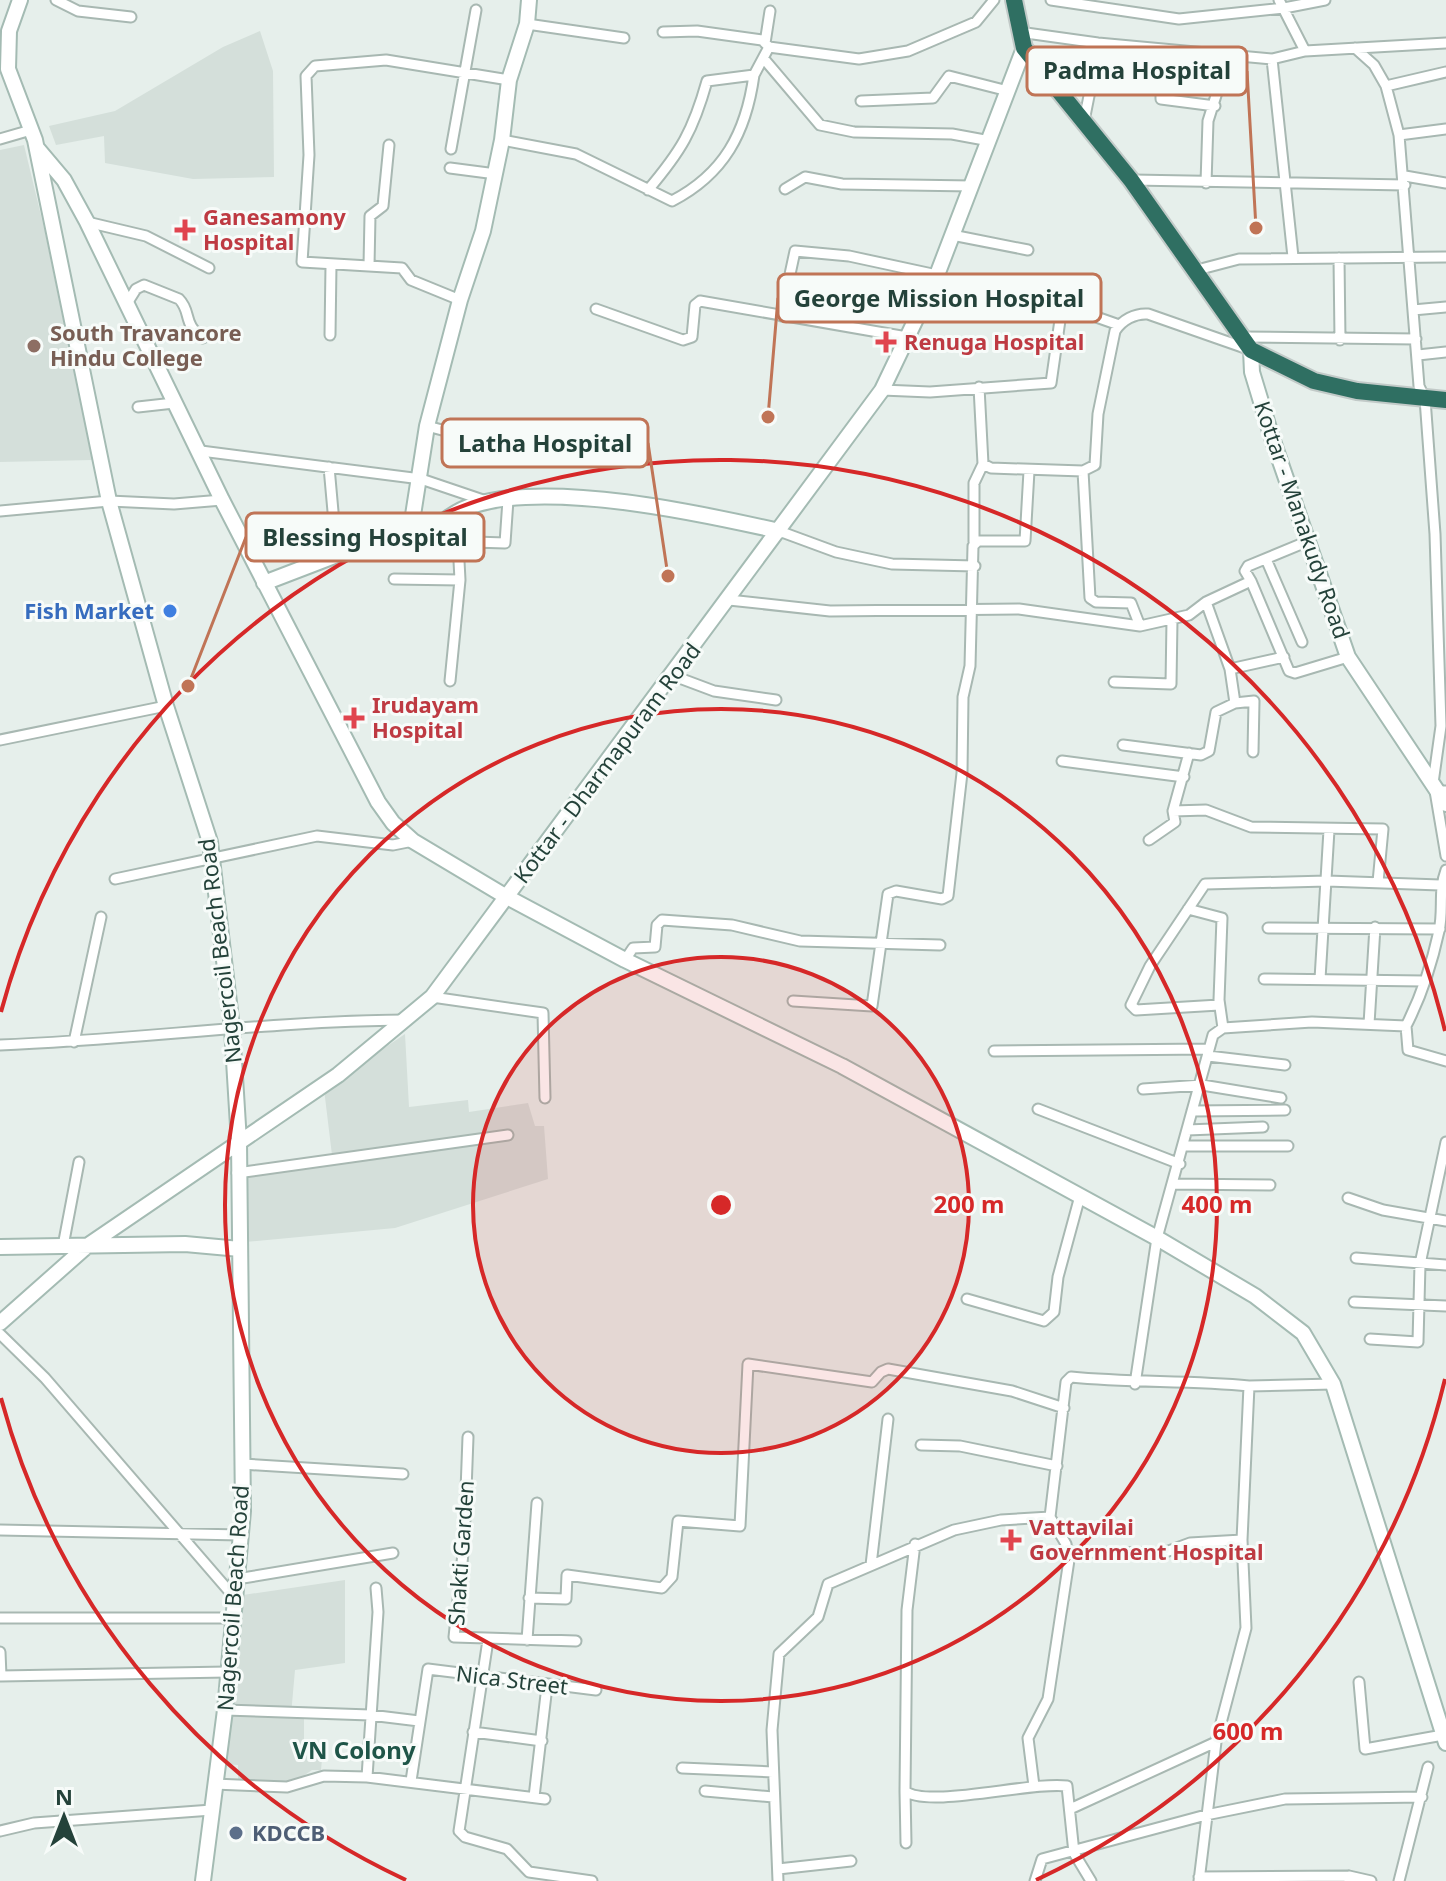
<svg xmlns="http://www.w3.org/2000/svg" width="1446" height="1881" font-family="'Noto Sans',sans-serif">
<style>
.built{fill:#d4dfda}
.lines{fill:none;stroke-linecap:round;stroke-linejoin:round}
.street-casing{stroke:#a8b8b2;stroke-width:13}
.secondary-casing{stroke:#a4bbb3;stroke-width:18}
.highway-casing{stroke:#c2cac8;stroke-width:20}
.street{stroke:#fff;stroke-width:9}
.secondary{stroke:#fff;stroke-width:14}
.highway{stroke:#2f6f62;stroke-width:16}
.ring{fill:none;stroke:#d62828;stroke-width:4}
.health-dot{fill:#e0444e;stroke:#f7fbf9;stroke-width:3}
.education-dot{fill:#8d6e63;stroke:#f7fbf9;stroke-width:3}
.shop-dot{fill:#3f7fe0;stroke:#f7fbf9;stroke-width:3}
.service-dot{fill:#5c6f8a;stroke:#f7fbf9;stroke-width:3}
.labels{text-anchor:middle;stroke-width:6;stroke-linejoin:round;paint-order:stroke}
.health-label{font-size:22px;font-weight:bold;fill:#be3a42;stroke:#f7fbf9;text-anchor:start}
.education-label{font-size:22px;font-weight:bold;fill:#785e54;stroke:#f7fbf9;text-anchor:start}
.street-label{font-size:22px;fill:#24423a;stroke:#f7fbf9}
.shop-label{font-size:22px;font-weight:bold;fill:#366cbe;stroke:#f7fbf9;text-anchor:end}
.service-label{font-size:22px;font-weight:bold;fill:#4e5e75;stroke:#f7fbf9;text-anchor:start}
.neighbourhood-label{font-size:24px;font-weight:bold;fill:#1f5548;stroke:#f7fbf9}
.centre{fill:#d62828;stroke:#f7fbf9;stroke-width:4}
.ring-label{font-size:24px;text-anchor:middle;font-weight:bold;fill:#d62828;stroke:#f7fbf9;stroke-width:6;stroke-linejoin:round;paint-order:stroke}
.leader{fill:none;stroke:#c07456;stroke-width:3}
.callout-dot{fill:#c07456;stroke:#f7fbf9;stroke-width:3}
.callout{fill:#f7fbf9;stroke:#c07456;stroke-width:3}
.callout-label{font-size:24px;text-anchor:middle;font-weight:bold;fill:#24423a}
</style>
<rect width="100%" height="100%" fill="#e6efeb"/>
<path class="built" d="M260,31L273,71L274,177L193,179L105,163L104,136L56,145L49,126L115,111L223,47Z
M24,145L45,232L92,460L0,462V150Z
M405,1034L409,1107L468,1100L469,1112L528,1103L535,1126H544L548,1179L395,1228L245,1242L239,1169L332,1155L324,1089Z
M345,1580V1663L295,1670L291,1715L304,1716V1747L323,1748L321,1770H312L293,1783L238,1780V1765L224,1764L243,1595Z"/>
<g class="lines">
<g class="street-casing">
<path id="street" d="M56,0L78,11L131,17
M1051,0L1179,19L1284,8L1325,0
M1279,0L1305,51L1272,59L1293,257
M527,24L624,38
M663,32L697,31L762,40L769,47
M1019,32L1098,43L1272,59
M765,43L770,11
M1355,48L1374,65L1386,86L1399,135L1419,386L1425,399L1435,534L1441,726L1433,783
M1305,51L1446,43
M764,59L820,125L854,132L952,134L990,141
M754,75L769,47L859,59L908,51L976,22L994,0
M1048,76H1093
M1386,86L1446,72
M861,101L933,98L949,76L1008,91
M1084,121L1093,76L1161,83V99L1215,106
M1399,135L1446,129
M0,139L31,130
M502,140L576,154L672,201C724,174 746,133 754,75L707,81C693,131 681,151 648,190
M451,149L476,10
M450,168L496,174
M1405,176L1446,183
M1133,180L1405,185
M1206,183L1208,121L1219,86L1220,56
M785,189L805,177L842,184L972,186
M87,222L146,236L209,268
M952,235L1028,250
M1339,258L1340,340
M369,266L370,216L383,206L389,145
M1197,270L1239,259L1446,257
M460,300L411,280L402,268L302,262L309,155L306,76L315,66L386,60L509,80
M126,305L136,289L144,285L179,299C192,312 182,324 203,338
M596,309L683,340L692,337L695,305L700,301L907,337
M1413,310L1446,307
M781,316L795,251L849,256L937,275
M330,335L331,265
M1242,337L1416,339
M1418,355L1446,352
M979,387L983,464L991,468L1083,471L1095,465L1098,414L1115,331C1122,320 1135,313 1148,314L1248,349
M882,390L930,392L1051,383L1063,299L1085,313L1119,325
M138,407L174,403
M427,426L487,442
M201,451L421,479L486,501
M329,467L337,556
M1083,471L1090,598L1096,602L1131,603L1140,626
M0,511L109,501L174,504L222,500
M779,531L836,552L892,564L975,566
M444,541L505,543L508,500
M974,542V483L983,464
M1266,559L1302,642
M394,579L460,580
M1251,581L1289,671L1295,673L1348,657
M729,600L830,611L1019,609L1140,626L1189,615L1206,602L1251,581L1245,571L1248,566L1306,542
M1230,669L1284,657
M674,676L714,691L776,700
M450,681L460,580L458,542
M1114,682L1171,684L1172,620
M1235,703L1254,701L1253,752
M0,740L166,706
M1123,745L1201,755L1209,751L1216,712L1235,703L1230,669L1206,602
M1062,761L1184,777
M1446,791H1435L1446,856
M1173,811L1206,810L1251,827L1383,829L1378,882
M1149,840L1175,822L1173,811L1189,753
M115,879L317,836L393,845L413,841
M1188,909L1222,918L1219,1000L1223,1028
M1268,928L1440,929
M625,960L633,948L655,947L657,925L662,920L732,925L800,941L940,945
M1264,979L1424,981
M1320,979L1329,830
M432,997L543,1013L545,1098
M793,1001L872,1006L888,894L896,891L942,899L948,896L962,773L963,697L970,666L973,546L978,541H1025L1029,471
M1219,1005L1136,1010L1131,1005L1150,966L1205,884L1327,881L1440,885
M1369,1024L1375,927
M1406,1026L1408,1050L1446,1061
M74,1042L101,917
M0,1045C135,1040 269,1021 405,1020
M994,1051L1209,1049
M1208,1056L1285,1065
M1143,1089L1202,1085L1281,1098
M1038,1109L1180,1164
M1192,1111L1285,1110
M1187,1130L1263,1127
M1184,1146H1288
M237,1173L508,1135
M1173,1184L1270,1185
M1348,1198L1383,1210L1446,1221
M63,1246L79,1162
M1356,1258L1446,1265
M967,1299L1044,1321L1054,1312L1058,1277L1080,1196
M1354,1302L1446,1306
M0,1334L45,1378L235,1598
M1370,1339L1418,1342L1420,1264L1446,1142
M1135,1384L1157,1238L1213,1035L1223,1028L1312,1022L1406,1026C1421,997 1432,963 1439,931C1444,910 1438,891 1446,870
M1249,1386L1333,1384
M468,1437L464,1544L454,1637L576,1641
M921,1445L960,1446L1057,1466
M242,1464L403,1474
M0,1530L241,1535
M915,1544L907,1610L905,1791C928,1809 1032,1781 1067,1786L1074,1853L1091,1881
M1069,1552L1163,1553L1190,1543L1242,1540
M871,1565L888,1419
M237,1579L393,1553
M529,1598L566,1599L567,1575L662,1588L672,1577L678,1521L740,1526L748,1364L872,1382L881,1372L888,1369L1012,1391L1064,1408
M0,1618H233
M488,1640L459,1831L465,1837L507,1849L529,1872L592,1881
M527,1640L537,1503
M0,1652L1,1676L227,1672
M1359,1682L1365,1749L1443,1735
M225,1710L370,1715L419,1721
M473,1732L542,1741
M682,1768L773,1772
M367,1777L378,1612L376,1588
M411,1781L428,1669L596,1690
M214,1784L287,1787L324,1776L367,1777L545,1799
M1034,1786L1028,1738L1048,1699L1069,1560L1066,1544L1050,1517
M705,1791L773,1797
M905,1791L906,1843
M534,1797L547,1686
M1070,1809L1216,1742
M0,1831L34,1823L212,1810
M778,1869L851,1861
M1349,1876L1371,1881
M1199,1877L1349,1876V1881
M778,1881L772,1730L779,1654L818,1617L828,1584L954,1530L1001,1520L1050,1517L1066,1382L1071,1377C1131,1383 1189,1380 1249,1386L1242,1540L1246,1628L1216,1742L1199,1881
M1035,1881L1042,1859L1206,1815L1285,1799L1422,1797
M1399,1881L1428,1767"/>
</g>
<g class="secondary-casing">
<path id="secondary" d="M20,0L9,31L8,69L35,140L109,501L166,706L210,842L232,1028L239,1142L243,1511L225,1710L203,1881
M37,148L64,180L87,222L222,500L378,802L393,823L413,841L505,896L625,960L842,1066L1157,1238L1255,1296L1303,1333L1333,1384L1446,1743
M1251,350L1252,372L1272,438L1348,657L1446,804
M408,547L427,426L460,300L483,231L502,140L509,80L527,24L529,0
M264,583L384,537L413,547C432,531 450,512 474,505C552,481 699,513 779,531
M0,1247L185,1244L240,1249
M0,1323L87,1246L338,1075L432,997L882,390L937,275L1024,48"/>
</g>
<g class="highway-casing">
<path id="highway" d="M1014,0L1024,48L1131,180L1251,350L1314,381L1357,391L1446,400"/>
</g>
<use href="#street" class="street"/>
<use href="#secondary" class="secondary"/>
<use href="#highway" class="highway"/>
</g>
<circle cx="721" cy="1205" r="248" fill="#d62828" fill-opacity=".12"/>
<g class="ring">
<circle cx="721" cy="1205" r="248"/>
<circle cx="721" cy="1205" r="496"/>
<path d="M1445 1379A745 745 0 0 1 1036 1880M406 1880A745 745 0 0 1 1 1398M1 1012A745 745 0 0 1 1445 1031"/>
</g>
<g class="health-dot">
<path d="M181 218h8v8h8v8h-8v8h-8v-8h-8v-8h8z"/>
<path d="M882 330h8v8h8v8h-8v8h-8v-8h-8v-8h8z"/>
<path d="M350 706h8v8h8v8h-8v8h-8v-8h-8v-8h8z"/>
<path d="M1007 1528h8v8h8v8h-8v8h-8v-8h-8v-8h8z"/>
</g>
<circle class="education-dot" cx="34" cy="346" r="8"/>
<circle class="shop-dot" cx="170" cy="611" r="8"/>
<circle class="service-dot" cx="236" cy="1833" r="8"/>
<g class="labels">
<g class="health-label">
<text x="203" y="225">Ganesamony<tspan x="203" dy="25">Hospital</tspan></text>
<text x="904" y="350">Renuga Hospital</text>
<text x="372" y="713">Irudayam<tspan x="372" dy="25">Hospital</tspan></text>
<text x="1029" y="1535">Vattavilai<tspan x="1029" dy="25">Government Hospital</tspan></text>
</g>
<g class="education-label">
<text x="50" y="341">South Travancore<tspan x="50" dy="25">Hindu College</tspan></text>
</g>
<g class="street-label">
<text transform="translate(1302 520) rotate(71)" y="8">Kottar - Manakudy Road</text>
<text transform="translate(607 763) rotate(-53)" y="8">Kottar - Dharmapuram Road</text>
<text transform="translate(220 951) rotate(-97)" y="8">Nagercoil Beach Road</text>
<text transform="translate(461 1553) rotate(-86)" y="8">Shakti Garden</text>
<text transform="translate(233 1598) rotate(-86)" y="8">Nagercoil Beach Road</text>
<text transform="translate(512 1680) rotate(7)" y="8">Nica Street</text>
</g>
<g class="shop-label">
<text x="154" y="619">Fish Market</text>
</g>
<g class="service-label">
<text x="252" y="1841">KDCCB</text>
</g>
<g class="neighbourhood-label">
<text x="354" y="1759">VN Colony</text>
</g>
</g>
<circle cx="721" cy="1205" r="12" class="centre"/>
<g class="ring-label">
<text x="969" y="1213">200 m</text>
<text x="1217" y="1213">400 m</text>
<text x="1248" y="1740">600 m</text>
</g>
<path class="leader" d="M1256 228L1247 71M768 417L778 298M668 576L648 443M188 686L246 537"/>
<g class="callout-dot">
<circle cx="1256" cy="228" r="8"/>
<circle cx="768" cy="417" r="8"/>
<circle cx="668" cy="576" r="8"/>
<circle cx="188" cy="686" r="8"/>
</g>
<g class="callout">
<rect x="1027" y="47" width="220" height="48" rx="8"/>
<rect x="778" y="274" width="323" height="48" rx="8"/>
<rect x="442" y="419" width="206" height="48" rx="8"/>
<rect x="246" y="513" width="238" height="48" rx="8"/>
</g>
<g class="callout-label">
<text x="1137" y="79">Padma Hospital</text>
<text x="939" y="307">George Mission Hospital</text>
<text x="545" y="452">Latha Hospital</text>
<text x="365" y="546">Blessing Hospital</text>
</g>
<g transform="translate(64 1817)" stroke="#f7fbf9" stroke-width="6" paint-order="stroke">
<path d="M0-6L14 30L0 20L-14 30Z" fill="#24423a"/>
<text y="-12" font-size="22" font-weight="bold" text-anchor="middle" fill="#24423a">N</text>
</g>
</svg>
